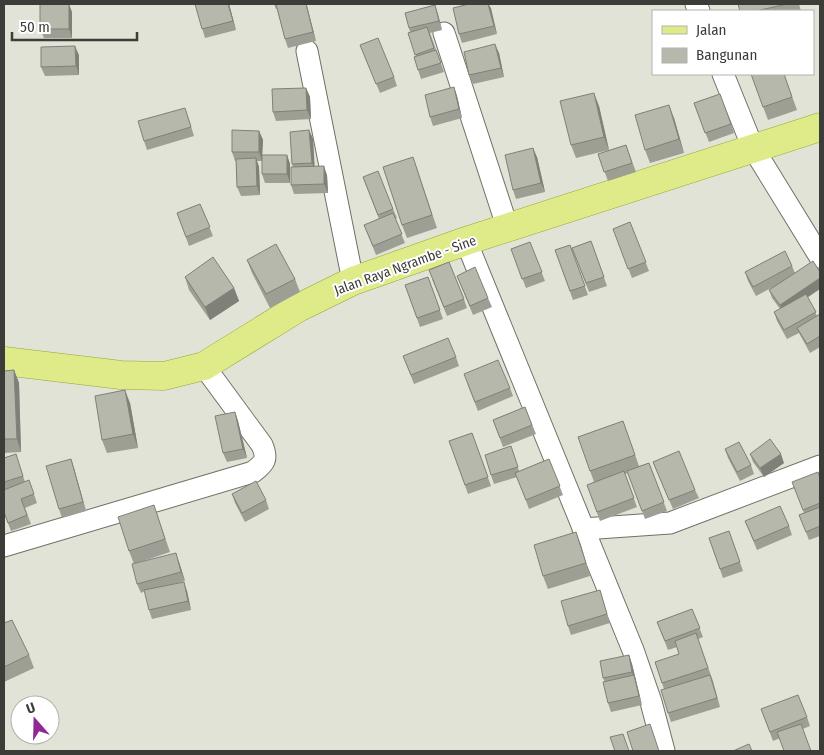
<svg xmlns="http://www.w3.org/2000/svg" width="824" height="755" font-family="'Fira Sans Condensed',sans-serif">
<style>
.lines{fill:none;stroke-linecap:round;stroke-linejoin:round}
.minor-casing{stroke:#6f7166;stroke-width:23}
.major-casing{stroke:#98a539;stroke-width:29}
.minor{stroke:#fff;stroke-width:21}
.major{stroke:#dfeb89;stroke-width:28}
.wall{fill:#9d9e94}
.shaded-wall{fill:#7f8178}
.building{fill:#b6b8ac;stroke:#7f8178}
.labels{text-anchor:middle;stroke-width:4;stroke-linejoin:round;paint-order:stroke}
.street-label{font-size:14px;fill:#3c3d38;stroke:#fff}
</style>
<rect width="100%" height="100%" fill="#e0e3d6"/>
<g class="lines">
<g class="minor-casing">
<path id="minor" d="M696,4L699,11
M444,33L508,229
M307,51L353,281
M723,74L753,148L820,257
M466,241L633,650L651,702L664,751
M583,529L670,523L820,466
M4,546L253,472C265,463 268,459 262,445L204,366"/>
</g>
<g class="major-casing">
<path id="major" d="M4,361L121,375L164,376L204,366L298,308L353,281L466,241L820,127"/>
</g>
<use href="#minor" class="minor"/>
<use href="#major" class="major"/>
</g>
<path class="wall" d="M195,4H229L236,30L205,38Z
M274,4H306L316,41L288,48L285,39L277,9H276Z
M469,4H489L497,34L462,43L459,34Z
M738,4H799L801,11H740Z
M435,5L442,30L430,33L444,72L421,79L414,57L416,56L408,33L410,32L409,28Z
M72,12V38H44L40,29Z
M360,45L394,77L397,86L380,93Z
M499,53L504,77L473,84L469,75Z
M79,55V75L45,76L41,67Z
M751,74H784L797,110L768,120Z
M454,87L457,96L462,118L433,126L430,117Z
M306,88L310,97L311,119L276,121L273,112Z
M720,94L734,133L709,142L694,103Z
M599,106L609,150L576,158L571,145Z
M188,117L194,136L147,150L144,141Z
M674,118L684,153L650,163L645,150Z
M309,130L313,139L314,166L327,175L328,193L294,194L291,185L293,167L292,164Z
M259,131L263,140L262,155H287L290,164V183H265L262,174V161H257L259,167L260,195L241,196L237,187L236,161H235L232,152Z
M626,145L636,172L608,181L598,154Z
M413,157L437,228L407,238L402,225Z
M537,157L545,192L516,199L513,190Z
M363,177L393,209L397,218L395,219L405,243L376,255L364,225L379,219Z
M200,204L213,236L189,246L177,213Z
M630,222L649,271L632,278L613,229Z
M591,241L607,286L589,292L572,248Z
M530,242L545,281L526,288L511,249Z
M570,245L588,295L573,300L555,250Z
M247,260L295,279L300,292L270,308L252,273Z
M792,266L795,273L817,316L820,314V347L810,353L799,333L787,339L777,321L774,312L780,309L772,298L769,290L773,287L756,296L748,281L745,272Z
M457,276L488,298L492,307L473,315Z
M185,277L234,288L239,301L210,320L189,290Z
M428,277L443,319L420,327L405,285Z
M432,279L464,299L467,308L447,316Z
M403,356L456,357L459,366L414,384Z
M14,370L19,383L21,452L4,453V371Z
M467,383L510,388L513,396L478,411Z
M130,403L138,448L107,453L102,440Z
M525,407L536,434L503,447L493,420Z
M235,412L238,421L247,458L227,462L223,453Z
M623,421L639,466L649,463L667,511L645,519L628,473L625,474L637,507L600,521L587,485L594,482L578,437Z
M472,433L491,486L468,494L449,441Z
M511,446L519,471L549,459L563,495L529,509L517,477L494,484L491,475Z
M725,449L751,465L754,474L740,481L728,458Z
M16,454L25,482L29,480L37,503L25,508L31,524L11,531L4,513V458Z
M750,454L784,463L764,477L753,462Z
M71,459L86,511L62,518L59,509Z
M653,462L695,490L699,498L673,509Z
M820,478V536L809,540L799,515L804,513L792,482Z
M232,494L266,500L269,509L245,522L235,503Z
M154,505L170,552L134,564L129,551Z
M745,521L789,526L792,535L757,550Z
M729,531L743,571L723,578L709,538Z
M576,532L590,576L548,589L543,576Z
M179,562L185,581L170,585L187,591L191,610L152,619L149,610L145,591L141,593L137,584Z
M600,590L610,623L571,635L568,626Z
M692,609L703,637L698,639L713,681L720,707L671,722L668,713L664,689L655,662L679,654L677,647L668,650L657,622Z
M4,623L29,655L34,668L4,682Z
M629,655L632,664L642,705L611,712L608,703L605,682L603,678Z
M761,709L807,717L810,726L773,741Z"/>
<path class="shaded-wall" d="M69,4L72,12V38L69,29Z
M228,4H229L236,30L233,21Z
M306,4L307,6L316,41L313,32Z
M488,4L491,8L497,34L494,26Z
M435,5L438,14L442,30L439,21Z
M495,44L499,53L504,77L501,68Z
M75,46L79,55V75L76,66Z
M454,87L457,96L462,118L459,109Z
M306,88L310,97L311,119L307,110Z
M594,93L599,106L609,150L604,137Z
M669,105L674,118L684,153L679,139Z
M309,130L313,139L315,172L312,163Z
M259,131L263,140L262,161L259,152Z
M533,148L537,157L545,192L541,183Z
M287,155L290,164V183L287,174Z
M256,158L259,167L260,195L257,186Z
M324,166L327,175L328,193L324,184Z
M820,278V289L783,314L780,305Z
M234,288L239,301L210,320L205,307Z
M14,370L19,383L21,452L17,439Z
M125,390L130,403L138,448L133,434Z
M235,412L238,421L247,458L243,449Z
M781,454L784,463L764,477L760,468Z
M71,459L74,468L86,511L83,502Z
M576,532L581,545L590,576L586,563Z
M176,553L179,562L185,581L181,572Z
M184,582L187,591L191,610L188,601Z
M629,655L632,664L642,705L632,672Z"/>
<path class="building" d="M40,4H69V29H40Z
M195,4H228L233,21L202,29Z
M276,4H306L313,32L285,39Z
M469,4H488L494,26L459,34L453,8Z
M738,4H787L756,11H740Z
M435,5L439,21L409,28L405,13Z
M427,27L434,48L415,55L408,33Z
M378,38L394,77L376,84L360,45Z
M495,44L501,68L469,75L464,52Z
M75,46L76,66L41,67V47Z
M436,50L441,63L418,70L414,57Z
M751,74H784L792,97L763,107Z
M454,87L459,109L430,117L425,95Z
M306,88L307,110L273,112L272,89Z
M594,93L604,137L571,145L560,101Z
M720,94L731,124L705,133L694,103Z
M669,105L679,139L645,150L635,115Z
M185,108L191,127L144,141L138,121Z
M232,130L259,131V152H232Z
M309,130L312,163L292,164L290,132Z
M626,145L632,163L604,172L598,154Z
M533,148L541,183L513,190L505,155Z
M262,155H287V174H262Z
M413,157L432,215L402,225L383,167Z
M256,158L257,186L237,187L236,159Z
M324,166V184L291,185V167Z
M378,171L393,209L378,215L363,177Z
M200,204L210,227L186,237L177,213Z
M393,213L402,234L373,246L364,225Z
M630,222L646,262L628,269L613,229Z
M591,241L604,277L586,283L572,248Z
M530,242L542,272L522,279L511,249Z
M276,244L295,279L266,294L247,260Z
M570,245L585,286L570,291L555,250Z
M785,251L792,266L753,287L745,272Z
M213,257L234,288L205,307L185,277Z
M813,261L820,272V278L780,305L769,290Z
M449,262L464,299L444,307L429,270Z
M475,267L488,298L470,306L457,276Z
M428,277L440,310L417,318L405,285Z
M806,294L816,312L784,330L774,312Z
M820,314V336L807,344L797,328Z
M448,338L456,357L411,375L403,356Z
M498,360L510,388L475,402L464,374Z
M14,370L17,439H4V371Z
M125,390L133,434L102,440L95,396Z
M525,407L532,425L500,438L493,420Z
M235,412L243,449L223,453L215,416Z
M623,421L635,455L590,471L578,437Z
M472,433L488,477L465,485L449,441Z
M770,439L781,454L760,468L750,454Z
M739,442L751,465L737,472L725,449Z
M511,446L518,467L491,475L485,455Z
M679,451L695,490L669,500L653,462Z
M16,454L23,476L4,482V458Z
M71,459L83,502L59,509L46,466Z
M549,459L560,486L526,500L515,473Z
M649,463L664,502L642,511L627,471Z
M624,471L634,498L597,512L587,485Z
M818,472L820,478V503L803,510L792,482Z
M29,480L34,494L21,499L27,515L8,523L4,512V490Z
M256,481L266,500L242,513L232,494Z
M154,505L165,539L129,551L118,517Z
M780,506L789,526L754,541L745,521Z
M820,507V526L806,532L799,515Z
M729,531L740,562L720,569L709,538Z
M576,532L586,563L543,576L534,545Z
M176,553L181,572L137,584L132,564Z
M184,582L188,601L149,610L144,590Z
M600,590L607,614L568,626L561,601Z
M692,609L700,628L665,641L657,622Z
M12,620L29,655L4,667V623Z
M696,633L708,668L662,683L655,662L679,654L675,641Z
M629,655L632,672L603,678L600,661Z
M634,675L639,696L608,703L603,682Z
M710,675L717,698L668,713L661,690Z
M798,695L807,717L770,732L761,709Z
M650,724L659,751H633L627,732Z
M801,724L811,751H784L777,732Z
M623,734L629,751H615L610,737Z
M749,744L752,751H733Z"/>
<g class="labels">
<g class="street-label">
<text transform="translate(405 265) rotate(-20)" y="5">Jalan Raya Ngrambe - Sine</text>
</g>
</g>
<rect width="824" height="755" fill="none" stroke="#3c3d38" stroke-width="10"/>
<rect x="652" y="10" width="162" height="65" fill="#ffffff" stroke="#b1b1af"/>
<rect x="662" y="26" width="25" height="8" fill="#dfeb89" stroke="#b1b1af"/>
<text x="696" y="35" font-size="15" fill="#3c3d38">Jalan</text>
<rect x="662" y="48" width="25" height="15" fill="#b6b8ac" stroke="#b1b1af"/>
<text x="696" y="60" font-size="15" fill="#3c3d38">Bangunan</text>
<g transform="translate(35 720) rotate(340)"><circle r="24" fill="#ffffff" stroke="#b1b1af"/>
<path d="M0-4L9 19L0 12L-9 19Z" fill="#8e2a91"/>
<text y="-8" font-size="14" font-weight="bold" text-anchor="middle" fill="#3c3d38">U</text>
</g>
<path d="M12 32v8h125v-8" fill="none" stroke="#3c3d38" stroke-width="2.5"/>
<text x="20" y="32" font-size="15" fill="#3c3d38" stroke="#ffffff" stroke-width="4" paint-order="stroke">50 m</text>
</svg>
